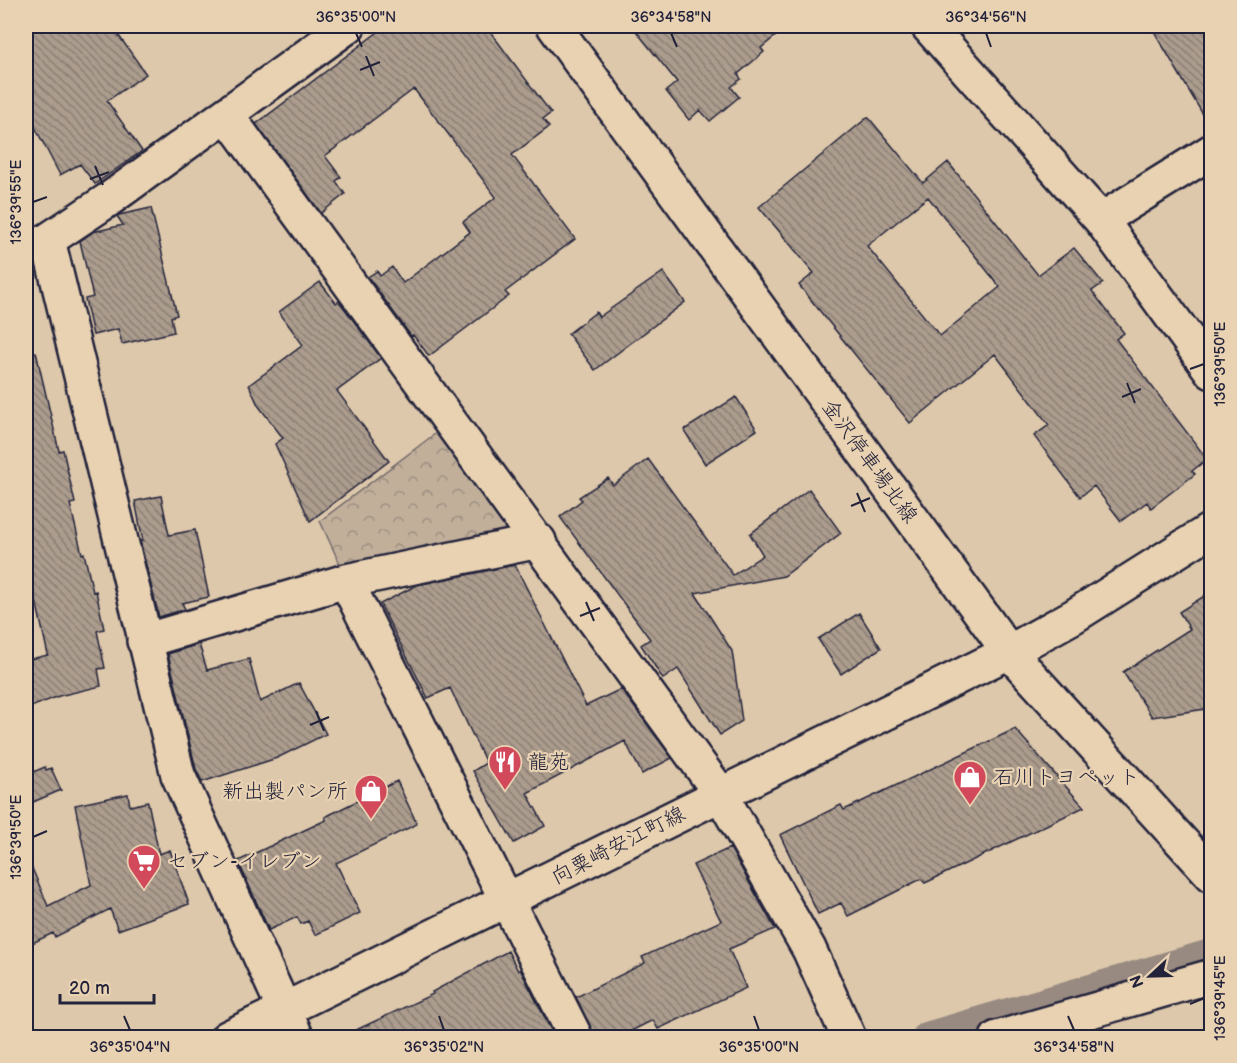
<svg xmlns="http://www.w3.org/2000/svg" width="1237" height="1063" font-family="'Balsamiq Sans','Klee One',sans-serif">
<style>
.forest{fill:url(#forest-crowns);stroke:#72686a;stroke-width:1.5}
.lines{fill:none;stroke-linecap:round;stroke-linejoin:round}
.canal{stroke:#988a81;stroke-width:33}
.building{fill:url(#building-back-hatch);stroke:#22223b;stroke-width:1.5;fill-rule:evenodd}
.minor-casing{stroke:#22223b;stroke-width:38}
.major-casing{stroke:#22223b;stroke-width:38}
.minor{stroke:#e9d2b2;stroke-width:33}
.major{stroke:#e9d2b2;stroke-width:33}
.ticks{fill:none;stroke:#22223b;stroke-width:2}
.labels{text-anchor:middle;stroke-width:4.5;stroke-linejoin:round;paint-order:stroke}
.street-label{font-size:21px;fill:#22223b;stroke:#e9d2b2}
.poi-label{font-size:21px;fill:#22223b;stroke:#e9d2b2;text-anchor:start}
.neatline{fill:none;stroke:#22223b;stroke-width:2}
.ticks-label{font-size:15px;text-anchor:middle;fill:#22223b}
</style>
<defs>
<pattern id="forest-crowns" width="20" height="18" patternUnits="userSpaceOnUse" patternTransform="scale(1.5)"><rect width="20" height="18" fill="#c1af9a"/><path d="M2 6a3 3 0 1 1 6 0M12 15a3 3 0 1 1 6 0" fill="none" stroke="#9c8e7f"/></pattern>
<pattern id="building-back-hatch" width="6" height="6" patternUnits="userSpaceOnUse" patternTransform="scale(1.5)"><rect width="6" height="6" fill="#ab9c8d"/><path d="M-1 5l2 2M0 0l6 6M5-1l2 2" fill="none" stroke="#8b7f74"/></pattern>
</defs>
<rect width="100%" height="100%" fill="#ddc8ab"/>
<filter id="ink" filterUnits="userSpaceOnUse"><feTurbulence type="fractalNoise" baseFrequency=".0167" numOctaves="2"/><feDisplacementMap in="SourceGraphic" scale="12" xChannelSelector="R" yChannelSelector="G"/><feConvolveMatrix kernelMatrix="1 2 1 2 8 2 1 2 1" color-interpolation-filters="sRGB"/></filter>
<g filter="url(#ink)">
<path class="forest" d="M444,427L524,536L344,573L320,521Z"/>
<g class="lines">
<path class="canal" d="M928,1038L1212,955"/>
</g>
<path class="building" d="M26,26H112L146,74L107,101L142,151L95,184L80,164L60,175L26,110Z
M386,26H486L551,113L543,119L549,127L512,155L575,239L505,292L509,296L429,356L413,335L411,336L368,277L377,271L380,276L392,267L403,283L470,232L463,222L496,197L414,89L325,156L341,177L336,181L345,194L321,213L256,124Z
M632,26H788L761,48L764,52L738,74L741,79L731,87L739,97L710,121L700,110L689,120L666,91L677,82Z
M1151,26H1204L1212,38V130Z
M868,117L923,183L948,162L1038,275L1074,248L1103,283L1092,291L1124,333L1116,339L1207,459L1192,471L1195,474L1151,508L1147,502L1121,521L1094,486L1080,497L1034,436L1049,425L995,354L910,423L799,285L814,273L759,207ZM928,197L1000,287L940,336L867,246Z
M151,208L177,315L171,317L174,332L122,344L118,329L93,335L85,299L93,297L80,241L93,232L123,225L117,216L119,215Z
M663,272L685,302L595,370L568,334L596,312L599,317Z
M320,282L336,303L339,301L381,358L337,391L389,461L310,521L275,444L283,438L258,405L249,385L303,345L279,312Z
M36,352L59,451L63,450L75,503L70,504L82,554L84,553L93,592L96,591L104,629L97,631L105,668L98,669L101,686L59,696L26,709V660L48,655L26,555V353Z
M736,397L757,430L705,464L684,430Z
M648,459L733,575L763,555L750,534L809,489L841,533L784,576L695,593L732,651L742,721L720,735L678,669L663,679L641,645L650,639L560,517L582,500L579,497L608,478L613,485Z
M161,496L169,535L195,530L209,597L182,603L185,609L159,617L140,541H143L135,501Z
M515,565L586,706L621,689L672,758L642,774L625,741L527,793L545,826L514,843L473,771L486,763L450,688L428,698L380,604L417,585Z
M1212,591V708L1152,717L1123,672L1190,629L1179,612Z
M859,613L881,648L841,674L818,639Z
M199,644L207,670L249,659L260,702L299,683L326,734L277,758L202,782L196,769L168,654Z
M1015,729L1084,807L925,883L921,879L848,916L841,903L818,914L780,835L841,805L844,810Z
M45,767L46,770L51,768L61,790L26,805V775Z
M397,781L417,824L336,863L360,913L315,935L308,921L301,924L297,917L269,930L238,861L326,820L325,817Z
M128,794L130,806L148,802L159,854L170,850L189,904L118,930L110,909L55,937L53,933L26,946V854L48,906L91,885L75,805Z
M730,848L775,929L729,949L746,988L658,1029L653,1020L617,1038H594L576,997L645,963L642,957L721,921L693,865Z
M508,951L518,971L520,969L555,1038H339L433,994L432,992Z"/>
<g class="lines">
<g class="minor-casing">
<path id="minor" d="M928,26L1101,220L1212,372
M227,115L720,793L809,949L849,1038
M1101,220L1212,151
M48,240L178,775L297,1038
M26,250L48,240L108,200L348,26
M539,541L346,581L576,1038
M144,641L346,581
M1009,652L1074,616L1212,529
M997,1038L1212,976"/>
</g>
<g class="major-casing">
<path id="major" d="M554,26L1009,652L1212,875
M227,1038L1009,652"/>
</g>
<use href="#minor" class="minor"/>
<use href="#major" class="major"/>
</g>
</g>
<path class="ticks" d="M356,33L362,47M671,33L677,47M986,33L991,47M366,56L374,76M360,70L380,62M95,166L103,185M90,179L109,172M33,202L47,197M1190,369L1204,364M1127,383L1135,403M1122,397L1141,389M857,493L865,512M851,506L870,498M586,602L594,621M580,616L600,608M316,711L324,731M310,725L329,717M33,837L47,831M1190,1004L1204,998M124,1016L130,1030M439,1016L444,1030M754,1016L759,1030M1068,1016L1074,1030"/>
<defs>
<g id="restaurant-pin" transform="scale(1.725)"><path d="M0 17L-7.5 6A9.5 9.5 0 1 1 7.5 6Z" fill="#d1495b" stroke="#e9d2b2"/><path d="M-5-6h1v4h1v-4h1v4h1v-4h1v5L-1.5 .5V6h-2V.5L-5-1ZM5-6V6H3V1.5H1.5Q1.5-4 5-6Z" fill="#fff"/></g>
<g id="shop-pin" transform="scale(1.725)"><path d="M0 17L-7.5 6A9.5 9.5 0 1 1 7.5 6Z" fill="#d1495b" stroke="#e9d2b2"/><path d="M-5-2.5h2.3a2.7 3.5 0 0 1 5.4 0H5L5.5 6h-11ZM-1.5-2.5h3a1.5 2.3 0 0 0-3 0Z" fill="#fff"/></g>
<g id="supermarket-pin" transform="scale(1.725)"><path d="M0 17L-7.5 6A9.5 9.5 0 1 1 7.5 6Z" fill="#d1495b" stroke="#e9d2b2"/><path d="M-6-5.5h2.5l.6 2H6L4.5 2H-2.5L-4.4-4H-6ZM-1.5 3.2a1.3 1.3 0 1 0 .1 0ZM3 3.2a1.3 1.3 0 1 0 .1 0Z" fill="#fff"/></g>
</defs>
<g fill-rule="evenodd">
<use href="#restaurant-pin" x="505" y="762"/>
<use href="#shop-pin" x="970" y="777"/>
<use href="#shop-pin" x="371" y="791"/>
<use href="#supermarket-pin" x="144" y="861"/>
</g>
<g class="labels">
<g class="street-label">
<text transform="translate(870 461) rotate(54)" y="7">金沢停車場北線</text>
<text transform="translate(618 845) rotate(-27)" y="7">向粟崎安江町線</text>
</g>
<g class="poi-label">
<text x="528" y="769">龍苑</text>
<text x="993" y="784">石川トヨペット</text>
<text x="348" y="798" text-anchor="end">新出製パン所</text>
<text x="167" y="868">セブン-イレブン</text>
</g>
</g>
<rect width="1237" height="1063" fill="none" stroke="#e9d2b2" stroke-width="66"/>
<g transform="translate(1150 976) rotate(248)" stroke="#e9d2b2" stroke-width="4.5" paint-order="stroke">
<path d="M0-4.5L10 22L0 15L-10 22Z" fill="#22223b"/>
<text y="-9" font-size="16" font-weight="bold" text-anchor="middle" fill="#22223b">N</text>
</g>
<path d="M60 994v9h94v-9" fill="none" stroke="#22223b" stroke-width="3"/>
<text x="69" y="994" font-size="18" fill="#22223b" stroke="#e9d2b2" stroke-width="4.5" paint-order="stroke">20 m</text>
<rect x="33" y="33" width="1171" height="997" class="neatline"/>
<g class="ticks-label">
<text x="356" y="22">36°35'00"N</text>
<text x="671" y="22">36°34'58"N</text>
<text x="986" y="22">36°34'56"N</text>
<text transform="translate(16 202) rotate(-90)" y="5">136°39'55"E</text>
<text transform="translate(1220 364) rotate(-90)" y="5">136°39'50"E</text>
<text transform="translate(16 837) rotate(-90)" y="5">136°39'50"E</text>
<text transform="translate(1220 998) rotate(-90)" y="5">136°39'45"E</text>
<text x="130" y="1052">36°35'04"N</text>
<text x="444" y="1052">36°35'02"N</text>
<text x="759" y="1052">36°35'00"N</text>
<text x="1074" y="1052">36°34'58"N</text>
</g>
</svg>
